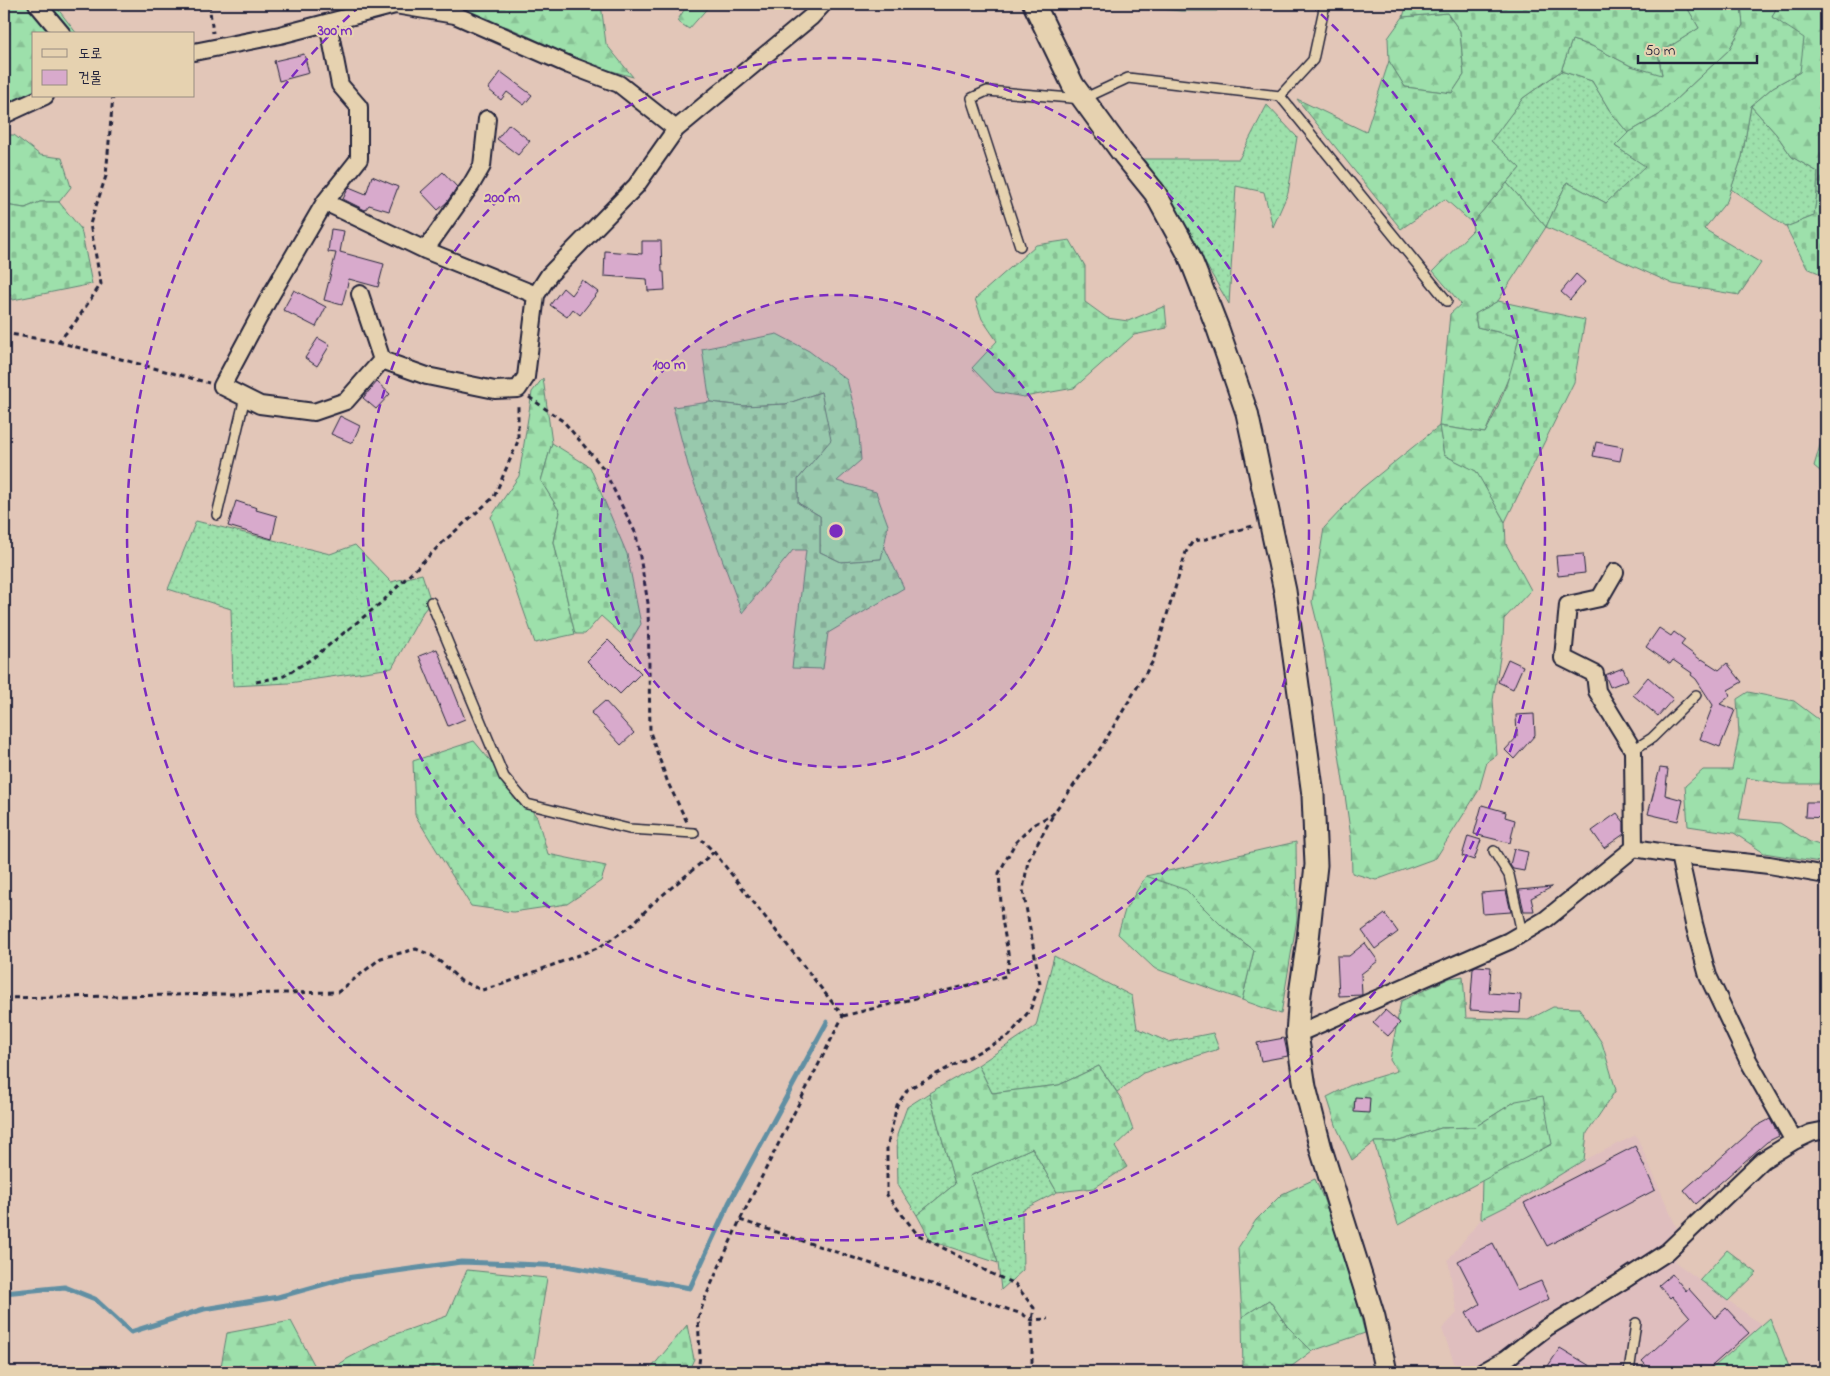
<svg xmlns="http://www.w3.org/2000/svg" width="1830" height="1376" font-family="'Indie Flower','Poor Story',sans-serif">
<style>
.built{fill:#dfbebe}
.grass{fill:url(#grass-dots);stroke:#608173}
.forest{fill:url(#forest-firs);stroke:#608173}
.cemetery{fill:url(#cemetery-stones);stroke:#608173}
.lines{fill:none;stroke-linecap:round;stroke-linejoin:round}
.stream{stroke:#608fa3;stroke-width:5}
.building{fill:#d8aacc;stroke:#22223b}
.service-casing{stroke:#22223b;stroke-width:12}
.minor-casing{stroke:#22223b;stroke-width:20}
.tertiary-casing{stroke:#22223b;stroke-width:25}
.path{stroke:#22223b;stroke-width:3;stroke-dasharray:5 4;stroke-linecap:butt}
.service{stroke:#e6d2b0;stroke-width:9}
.minor{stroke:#e6d2b0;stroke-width:16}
.tertiary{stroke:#e6d2b0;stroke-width:21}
.ring{fill:none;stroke:#7b2cbf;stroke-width:2.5;stroke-dasharray:9 6}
.centre{fill:#7b2cbf;stroke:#e6d2b0;stroke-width:2.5}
.ring-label{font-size:15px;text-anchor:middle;font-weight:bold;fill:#7b2cbf;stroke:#e6d2b0;stroke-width:4.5;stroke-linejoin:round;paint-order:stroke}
</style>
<defs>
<pattern id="grass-dots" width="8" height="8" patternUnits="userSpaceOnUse" patternTransform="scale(1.25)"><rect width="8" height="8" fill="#9de0ab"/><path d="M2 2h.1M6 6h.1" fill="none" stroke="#87c094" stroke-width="1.8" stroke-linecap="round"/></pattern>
<pattern id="forest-firs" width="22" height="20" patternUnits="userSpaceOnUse" patternTransform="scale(1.25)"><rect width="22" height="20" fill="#9de0ab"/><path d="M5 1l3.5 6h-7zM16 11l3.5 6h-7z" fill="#87c094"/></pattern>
<pattern id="cemetery-stones" width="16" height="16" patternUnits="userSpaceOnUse" patternTransform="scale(1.25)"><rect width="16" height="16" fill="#9de0ab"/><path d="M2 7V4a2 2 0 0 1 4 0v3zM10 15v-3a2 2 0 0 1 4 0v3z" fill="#87c094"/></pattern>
</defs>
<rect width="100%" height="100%" fill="#e2c6b8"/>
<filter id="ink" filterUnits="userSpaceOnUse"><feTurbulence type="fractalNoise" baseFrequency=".02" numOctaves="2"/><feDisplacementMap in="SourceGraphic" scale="10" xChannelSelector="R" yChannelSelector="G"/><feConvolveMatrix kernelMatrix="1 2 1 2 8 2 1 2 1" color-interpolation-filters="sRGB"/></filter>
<g filter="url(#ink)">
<path class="built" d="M1636,1135L1678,1231L1675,1262L1762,1325L1708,1372H1407L1455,1365L1442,1329L1457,1313L1448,1260L1481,1219L1517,1201L1584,1160Z"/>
<path class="grass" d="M1561,71L1592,81L1610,111L1628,133L1615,146L1646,166L1606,203L1567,182L1546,227L1507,183L1520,168L1490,141L1523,98Z
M1267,105L1297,137L1288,193L1273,227L1264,192L1236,186L1229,304L1144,159H1239Z
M1751,106L1776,134L1792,157L1818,172L1817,193L1814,216L1786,227L1731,189L1742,157Z
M196,521L330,554L355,545L391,582L422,574L431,602L423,612L392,668L289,683L233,686L231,609L168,589Z
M1054,956L1132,996L1137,1028L1168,1042L1213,1033L1219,1049L1143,1073L1117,1092L1099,1066L1059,1085L992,1093L978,1065L1036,1026Z
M929,1093L955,1184L917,1215L898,1185L897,1135L907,1107Z
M1032,1148L1057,1192L1022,1210L1023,1270L1001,1290L998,1263L970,1176Z"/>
<path class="forest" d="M4,4H54L77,34H34V91L4,104Z
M426,4H601L606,44L633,77L588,64L508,27Z
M688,4H711L689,29L677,21Z
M1130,4H1218L1217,11H1181L1130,6Z
M1685,4H1741L1743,25L1729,50L1659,115L1628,133L1610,111L1592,81L1561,71L1572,40L1592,46L1631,66L1662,74L1658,54L1699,28Z
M1778,4H1826V195L1817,193L1818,172L1792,157L1776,134L1751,106L1773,87L1800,72L1772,17Z
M1447,13L1460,31L1464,75L1452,93L1405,87L1389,61L1388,38L1403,17Z
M4,135H14L40,155L62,158L71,187L59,202H40L25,208L4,205Z
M1507,183L1546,227L1498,301L1475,314L1477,327L1519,337L1513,367L1485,433L1439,426L1444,455L1476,470L1505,522L1506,544L1531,590L1504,619L1503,639L1493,700L1497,755L1487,762L1479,790L1436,858L1376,880L1352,873L1351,837L1333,712L1324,651L1312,602L1324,528L1361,489L1439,426L1450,314L1461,304L1433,271L1473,230L1472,223Z
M777,334L809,351L847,380L858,422L861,460L837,481L876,492L888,525L882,559L841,562L820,552V516L798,503V479L830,440L821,392L786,404L744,406L710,402L702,349Z
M543,378L552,443L541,481L560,512L554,542L575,634L535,643L491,517L519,476L532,392Z
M1826,425V476L1814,466Z
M1748,692L1794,701L1826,725V784H1783L1747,778L1739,819L1780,823L1810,842L1826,847V863L1764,853L1734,833L1688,826L1685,786L1703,770H1732L1739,735L1737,699Z
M1296,842L1297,919L1281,1014L1242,1000L1254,950L1223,927L1146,876Z
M1463,976L1466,1018L1528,1020L1553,1007L1579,1008L1602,1043L1616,1090L1587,1133L1584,1160L1517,1201L1481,1219L1482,1180L1552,1144L1516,1101L1475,1127L1441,1128L1396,1142H1375L1352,1160L1337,1128L1327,1097L1351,1085L1397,1071L1390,1060L1401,1001L1450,978Z
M1315,1179C1337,1228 1351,1281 1365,1333L1312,1351L1287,1326L1269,1300L1242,1317L1238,1248L1256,1220L1282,1194Z
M467,1270L547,1278L532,1372H328L347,1359L390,1336L447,1316Z
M1770,1318L1791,1372H1708L1762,1325Z
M291,1321L318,1372H220L227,1333Z"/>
<path class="cemetery" d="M1407,4H1685L1699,28L1658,54L1662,75L1631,66L1592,46L1572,40L1561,71L1523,98L1491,141L1520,168L1472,223L1445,199L1401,229L1297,99L1366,132L1389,61L1405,87L1452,93L1464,75L1460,31L1447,13L1403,17Z
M1741,4H1778L1772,17L1804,38L1800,72L1773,87L1751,106L1742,157L1727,201L1704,229L1761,263L1739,295L1673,284L1546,227L1567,182L1606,203L1645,166L1615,146L1628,133L1659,115L1729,50L1743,25Z
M1817,193L1826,195V276L1807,268L1786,227L1814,216Z
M40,202H59L81,229L92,284L13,300L4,283V205L25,208Z
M1070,240L1085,266V302L1107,318L1128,321L1165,306L1167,328L1134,335L1074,388L1024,397L995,392L972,368L997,341L982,319L975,299L1036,245Z
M1498,301L1585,320L1574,382L1505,522L1476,471L1444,455L1439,426L1485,433C1502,403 1512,370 1519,337L1477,327L1475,314Z
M821,392L831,440L798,479V503L820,516V552L841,562L881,559L884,546L904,588L828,633L823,669L792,668L806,550H793L742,613L689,469L673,407L710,402L744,406L786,404Z
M552,443L590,467L627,554L641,624L630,642L601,616L585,634H575L554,542L560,512L541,481Z
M474,741L537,817L548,854L606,866L601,881L567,904L513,912L471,906L415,815L413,761Z
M1146,876L1186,890L1223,927L1254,950L1242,1000L1154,968L1118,934L1125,910Z
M978,1065L992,1093L1059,1085L1099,1066L1122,1100L1133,1130L1115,1147L1127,1167L1094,1188L1057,1192L1032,1148L970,1176L998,1263L931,1241L917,1215L955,1184L929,1093Z
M1543,1096L1552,1144L1398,1225L1374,1142H1396L1441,1128L1475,1127L1516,1101Z
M1727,1250L1757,1273L1728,1301L1700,1280Z
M1269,1300L1287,1326L1312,1351L1284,1372H1247L1243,1370L1242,1317Z
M687,1325L694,1359L688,1372H648Z"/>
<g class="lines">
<path class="stream" d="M4,1293L65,1287L95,1299L131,1332L204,1309L278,1297L346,1278L461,1262L566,1266L690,1288L729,1203L827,1022"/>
</g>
<path class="building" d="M304,54L309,73L279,81L274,61Z
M501,72L532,95L524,105L507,92L501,100L488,89Z
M509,124L530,141L518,155L497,139Z
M443,172L457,187L447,202L438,210L421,192Z
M372,176L398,187L389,211L369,205L365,210L343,199L349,187L366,194Z
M331,229L344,231L340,252L384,264L378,287L349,279L342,305L324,300L336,253L328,252Z
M642,241H661L662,272H664L665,290L648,291L647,279L604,276L605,251L642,254Z
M1576,274L1585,282L1570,300L1561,292Z
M582,280L598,292L580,315L573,309L567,317L550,305L563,288L571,295Z
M294,290L326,307L316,327L283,310Z
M318,338L330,345L317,366L305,358Z
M377,382L390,394L376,409L363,398Z
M340,416L360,426L352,443L331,434Z
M1596,442L1623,447L1620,461L1593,456Z
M236,501L257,508L256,510L277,516L272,539L228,526Z
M1583,554L1585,573L1558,576L1556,556Z
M1659,628L1671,636L1674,632L1685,640L1681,645L1701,660L1702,659L1719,670L1727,663L1742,682L1728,690L1730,696L1720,704L1735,710L1720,747L1700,739L1713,705L1696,679L1691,675L1692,673L1673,660L1670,664L1646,647Z
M608,640L641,673L620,694L587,661Z
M437,649L465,719L448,726L419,656Z
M1508,659L1523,666L1513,689L1498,682Z
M1623,668L1628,680L1610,687L1605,675Z
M1648,677L1673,699L1658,716L1633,695Z
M605,701L634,733L621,745L591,713Z
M1534,714L1535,735L1514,759L1505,750L1517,737L1516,715Z
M1660,768L1668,769L1665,795L1683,800L1678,821L1648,814Z
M1806,802H1826V818L1805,817Z
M1482,805L1506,812L1505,817L1515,820L1510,843L1474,834Z
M1617,813L1624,822V834L1604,848L1592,831Z
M1468,836L1481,840L1474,860L1462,856Z
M1514,849L1528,852L1524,871L1513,869L1510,865Z
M1552,887L1531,898L1534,911H1524L1519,890Z
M1506,891L1511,912L1483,914L1481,893Z
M1385,914L1398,932L1375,949L1362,931Z
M1365,943L1378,961L1361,974L1362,995L1339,996L1337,956H1349Z
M1476,966L1491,967L1489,993L1521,995L1520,1013L1470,1010L1473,968Z
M1385,1010L1400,1023L1388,1036L1373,1023Z
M1284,1038L1288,1056L1261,1061L1257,1043Z
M1355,1097L1370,1098L1369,1113L1354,1112Z
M1770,1119L1779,1136L1767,1142L1696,1204L1684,1190L1757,1126Z
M1635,1146L1655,1190L1547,1246L1524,1203Z
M1493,1243L1517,1291L1541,1281L1549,1299L1478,1334L1466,1313L1480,1304L1458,1261Z
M1672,1274L1686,1291L1688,1288L1715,1318L1726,1308L1749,1333L1705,1372H1652L1642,1361L1690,1317L1672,1296L1670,1298L1659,1285Z
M1560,1348L1600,1372H1544Z"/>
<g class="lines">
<g class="service-casing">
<path id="service" d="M1280,96L1313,60L1325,4
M1020,246L972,98L987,91L1083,99L1128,78L1280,96L1447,301
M217,515L245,397
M431,602L504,777L527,804L629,829L694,833
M1633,750L1652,738L1696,695
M1494,851L1509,875L1522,933
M1629,1372L1636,1323"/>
</g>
<g class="minor-casing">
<path id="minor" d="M37,4L62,34
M194,52L280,35L395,5L455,15L569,65L619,84L676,129
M4,115L45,96
M325,202L359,159V107L340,85L328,23
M425,250L471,185L482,166L487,119
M360,294L382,360
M536,295L425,250L325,202L268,300L222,386L260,405L314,412L346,401L382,360L427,376L495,390L518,389L526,377L536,295L549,275L636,186L676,129L811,17L823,4
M1615,572L1600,598L1568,605L1563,658L1595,674L1597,691L1633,750L1634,848
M1679,855L1694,924L1708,976L1748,1060L1794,1141
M1297,1034L1509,941L1545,920L1634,848L1679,855L1769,865L1826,875
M1483,1372L1506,1359L1546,1328L1624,1280L1667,1252L1763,1160L1794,1141L1811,1133L1826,1130"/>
</g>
<g class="tertiary-casing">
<path id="tertiary" d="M1034,4L1073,85L1121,151L1155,193L1189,255L1218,329L1247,413L1285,591L1313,795L1316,865L1308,939L1300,994L1297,1034L1305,1087L1321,1149L1374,1317L1386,1372"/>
</g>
<path class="path" d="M209,4L213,33
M4,333L58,342L74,324L101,284L90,224L106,176L113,96
M58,342L209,383
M529,397L564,422L603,468L636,534L648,603L650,732L668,783L687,822
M256,682L284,676L313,658L382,602L443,542L494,497L518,441V405
M4,998L338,992L381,958L416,949L431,955L443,964L461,981L482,990L503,984L600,947L632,925L652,904L714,852
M843,1016L1006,976L1009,959L1002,919L999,873L1015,843L1033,825L1053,814L1100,749L1153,661L1186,552L1193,541L1206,539L1253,526
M740,1220L1022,1314L1032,1320L1048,1319
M698,1372L700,1355L698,1318L706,1296L740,1220L843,1016L714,852L702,840
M1032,1372V1320L1034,1308L1015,1284L992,1274L917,1234L887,1195V1148L897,1105L908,1089L1009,1036L1030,1010L1040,984L1023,890L1028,861L1053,815"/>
<use href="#service" class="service"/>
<use href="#minor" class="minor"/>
<use href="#tertiary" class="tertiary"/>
</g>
</g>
<circle cx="836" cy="531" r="236" fill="#7b2cbf" fill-opacity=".12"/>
<g class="ring">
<circle cx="836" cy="531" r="236"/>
<circle cx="836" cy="531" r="473"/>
<path d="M1310 4A709 709 0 1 1 362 4"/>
</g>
<circle cx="836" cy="531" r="8" class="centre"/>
<g class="ring-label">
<text x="335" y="35">300 m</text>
<text x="502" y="202">200 m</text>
<text x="669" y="369">100 m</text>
</g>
<rect width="1830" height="1376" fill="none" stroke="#e6d2b0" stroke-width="20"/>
<rect x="10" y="10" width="1810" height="1356" fill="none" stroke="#22223b" stroke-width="2" filter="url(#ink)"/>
<rect x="32" y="32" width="162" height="65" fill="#e6d2b0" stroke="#988c81"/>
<rect x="42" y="49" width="25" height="8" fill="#e6d2b0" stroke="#988c81"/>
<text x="78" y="58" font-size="15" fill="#22223b">도로</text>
<rect x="42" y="70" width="25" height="15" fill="#d8aacc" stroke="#988c81"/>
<text x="78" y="82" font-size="15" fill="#22223b">건물</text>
<path d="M1638 55v8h119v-8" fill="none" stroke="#22223b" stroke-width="2.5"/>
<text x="1645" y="55" font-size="15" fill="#22223b" stroke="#e6d2b0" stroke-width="4" paint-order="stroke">50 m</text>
</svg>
